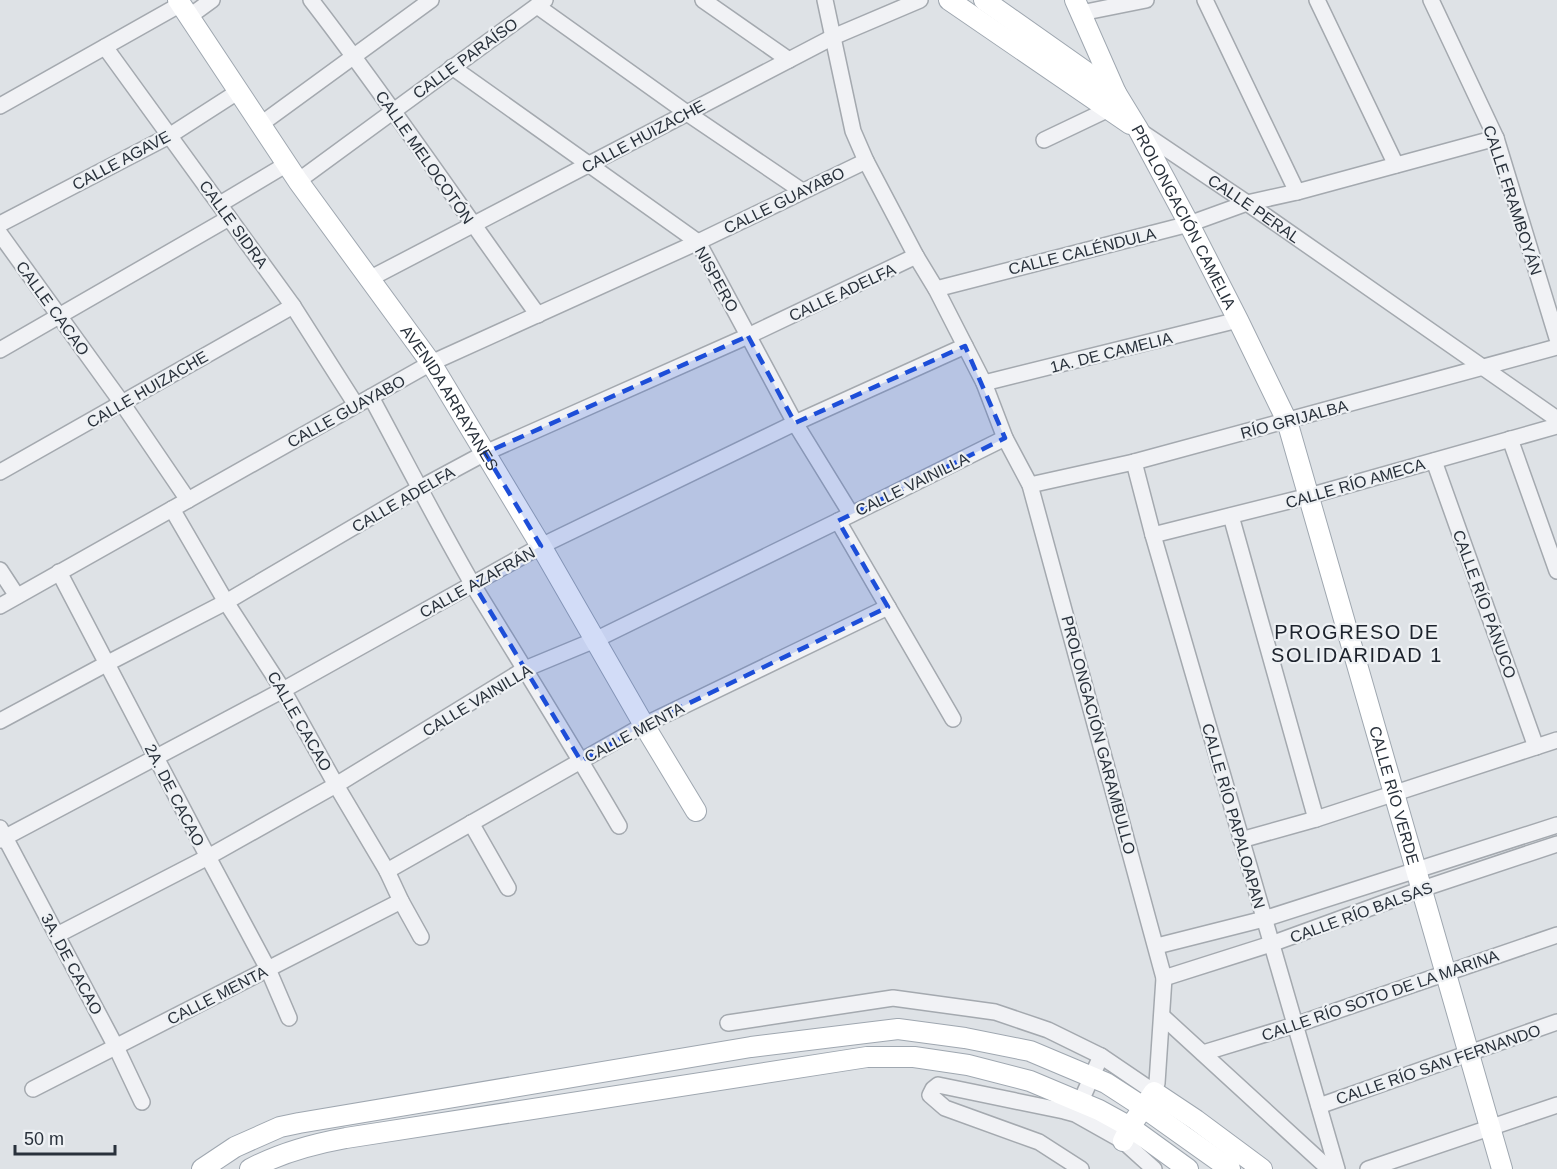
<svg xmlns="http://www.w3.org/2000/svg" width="1557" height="1169" font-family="Helvetica,sans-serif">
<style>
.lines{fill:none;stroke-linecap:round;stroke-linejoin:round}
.minor-casing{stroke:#a4a9af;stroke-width:18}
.major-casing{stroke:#9fa7b0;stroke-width:22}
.minor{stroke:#f1f2f5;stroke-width:15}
.major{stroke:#fff;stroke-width:20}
.marked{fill:#1d4ed8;fill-opacity:0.2;stroke:#1d4ed8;stroke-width:4.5;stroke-dasharray:12 8;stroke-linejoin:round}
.labels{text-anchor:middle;stroke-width:4.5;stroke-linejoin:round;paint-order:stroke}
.street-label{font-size:16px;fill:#29313b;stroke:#eef1f4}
.quarter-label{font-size:20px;letter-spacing:1.5px;fill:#1c222c;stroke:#eef1f4}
</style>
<rect width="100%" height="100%" fill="#dee2e6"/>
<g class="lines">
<g class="minor-casing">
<g id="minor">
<path d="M311,0C390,102 462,210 538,315"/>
<path d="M703,0L789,60"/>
<path d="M1205,0L1297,192"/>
<path d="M1317,0L1396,165"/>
<path d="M1431,0L1496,138L1557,338"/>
<path d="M537,6L687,113L802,191"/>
<path d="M1081,13L1146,0"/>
<path d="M190,16L212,0"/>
<path d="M105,47L293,306L356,405"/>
<path d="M452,67L698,242L795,423L851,514"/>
<path d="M0,106L181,4"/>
<path d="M261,124L431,0"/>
<path id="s1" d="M1140,131L1247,203L1557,419"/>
<path d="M1044,140L1109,109"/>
<path d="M298,181L545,0"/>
<path d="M220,204L287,164"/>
<path d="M0,224L169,136L239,91"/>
<path d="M0,234L122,403L188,500"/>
<path d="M369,279L833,37L920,0"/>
<path d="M936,289L1189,224L1247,203L1297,192L1496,138"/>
<path d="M0,350L229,218"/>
<path d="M984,383L1238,320"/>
<path d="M371,397C405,460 437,523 473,585C522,665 572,745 619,826"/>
<path d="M1510,439L1557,571"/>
<path d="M1434,461L1536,747"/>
<path d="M1134,462L1153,535L1337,1169"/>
<path d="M0,472L293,306"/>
<path d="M1030,485L1134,462L1557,347"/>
<path d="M172,509L226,602L283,690L336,785L387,871L401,901L421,937"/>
<path d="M1231,516L1316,819"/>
<path d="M838,521L953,719"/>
<path d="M1153,535L1309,496L1557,426"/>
<path d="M0,570L17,596"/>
<path d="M59,572L208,857L268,969L289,1018"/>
<path d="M0,606L431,363L698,242L866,161"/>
<path d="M0,721L106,664L226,602L420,488L485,453L748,336L916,256"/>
<path d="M471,823L508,888"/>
<path d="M0,828L116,1047L142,1102"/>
<path d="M0,840L283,690L541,546L795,423L965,346"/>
<path d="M1241,840L1316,819L1557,740"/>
<path d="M387,871L644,725L888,607"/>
<path d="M57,935L208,857L336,785L525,669L595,640L838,521L1005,438"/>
<path d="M1157,946L1264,919L1557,825"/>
<path d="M1164,978L1271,944L1422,889L1557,844"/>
<path d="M1162,1016L1329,1169"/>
<path d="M728,1023L893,998L995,1012L1048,1030L1101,1056L1154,1092L1157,1083L1164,978L1030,485L1005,438L984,383L936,289L916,256L866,161L853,131L825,0"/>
<path d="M1203,1053L1295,1025L1557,935"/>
<path d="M33,1089L401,901"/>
<path d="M1319,1106L1557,1022"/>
<path d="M1076,1112L1101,1056"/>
<path d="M1081,1169L1039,1142L945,1108L930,1095L933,1089L938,1085L1064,1111L1075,1114L1123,1141L1154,1169"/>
<path d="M1368,1169L1557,1105"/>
</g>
</g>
<g class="major-casing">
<g id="major">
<path id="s2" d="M178,0L298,181L431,363L541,546L644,725L696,811"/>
<path d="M949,0L1130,124"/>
<path d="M984,0L1116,93"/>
<path id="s3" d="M1075,0L1116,93L1138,129L1189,224L1238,320L1287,421L1502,1169"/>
<path d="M1123,1141L1130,1127L1154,1092L1196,1120L1262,1169"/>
<path d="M202,1169L235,1147L280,1127L299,1123L751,1047L898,1029L965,1038L1030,1051L1106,1083L1143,1107L1230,1169"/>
<path d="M250,1169C280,1153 313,1144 346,1138L867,1057H914L968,1065L1030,1081L1099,1110L1130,1127L1188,1169"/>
</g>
</g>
<use href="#minor" class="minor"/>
<use href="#major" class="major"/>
</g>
<path class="marked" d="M748,336L795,423L965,346L1005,438L838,521L888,607L644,725L581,761L473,583L541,546L485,453Z"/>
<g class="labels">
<g class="street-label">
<text transform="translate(465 58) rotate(-36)" y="6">CALLE PARAÍSO</text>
<text transform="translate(643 136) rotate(-28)" y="6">CALLE HUIZACHE</text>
<text transform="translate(425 157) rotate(55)" y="6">CALLE MELOCOTÓN</text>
<text transform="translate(121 160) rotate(-28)" y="6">CALLE AGAVE</text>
<text transform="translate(784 200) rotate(-26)" y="6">CALLE GUAYABO</text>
<text transform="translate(1513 200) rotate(72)" y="6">CALLE FRAMBOYÁN</text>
<text dy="6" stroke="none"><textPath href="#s1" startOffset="138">CALLE PERAL</textPath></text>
<text dy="6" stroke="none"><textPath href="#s3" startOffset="243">PROLONGACIÓN CAMELIA</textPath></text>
<text transform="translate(234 224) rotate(54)" y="6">CALLE SIDRA</text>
<text transform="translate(1082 251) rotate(-14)" y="6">CALLE CALÉNDULA</text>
<text transform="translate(717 279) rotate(61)" y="6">NISPERO</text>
<text transform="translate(842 292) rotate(-25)" y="6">CALLE ADELFA</text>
<text transform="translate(53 308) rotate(54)" y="6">CALLE CACAO</text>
<text transform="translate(1111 352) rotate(-14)" y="6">1A. DE CAMELIA</text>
<text transform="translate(147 389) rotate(-30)" y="6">CALLE HUIZACHE</text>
<text dy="6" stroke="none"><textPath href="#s2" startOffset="482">AVENIDA ARRAYANES</textPath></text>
<text transform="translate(346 411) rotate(-29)" y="6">CALLE GUAYABO</text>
<text transform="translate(1294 419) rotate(-15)" y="6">RÍO GRIJALBA</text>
<text transform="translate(1355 483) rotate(-16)" y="6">CALLE RÍO AMECA</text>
<text transform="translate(912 484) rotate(-26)" y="6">CALLE VAINILLA</text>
<text transform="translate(403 499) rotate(-30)" y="6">CALLE ADELFA</text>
<text transform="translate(477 582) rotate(-29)" y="6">CALLE AZAFRÁN</text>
<text transform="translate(1485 604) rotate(70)" y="6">CALLE RÍO PÁNUCO</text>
<text transform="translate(477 700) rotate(-31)" y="6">CALLE VAINILLA</text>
<text transform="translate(300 721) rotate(60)" y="6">CALLE CACAO</text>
<text transform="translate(634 732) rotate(-28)" y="6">CALLE MENTA</text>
<text transform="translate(1099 735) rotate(75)" y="6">PROLONGACIÓN GARAMBULLO</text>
<text transform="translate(175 795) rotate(63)" y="6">2A. DE CACAO</text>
<text dy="6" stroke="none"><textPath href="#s3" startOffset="861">CALLE RÍO VERDE</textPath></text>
<text transform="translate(1234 816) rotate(74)" y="6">CALLE RÍO PAPALOAPAN</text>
<text transform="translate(1361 912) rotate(-20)" y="6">CALLE RÍO BALSAS</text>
<text transform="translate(72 964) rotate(62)" y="6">3A. DE CACAO</text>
<text transform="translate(217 995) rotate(-27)" y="6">CALLE MENTA</text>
<text transform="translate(1380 995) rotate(-19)" y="6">CALLE RÍO SOTO DE LA MARINA</text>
<text transform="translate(1438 1064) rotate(-19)" y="6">CALLE RÍO SAN FERNANDO</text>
</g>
<g class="quarter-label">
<text x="1357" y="639">PROGRESO DE<tspan x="1357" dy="23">SOLIDARIDAD 1</tspan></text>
</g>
</g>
<path d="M15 1145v9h100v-9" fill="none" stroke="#29313b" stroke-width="3"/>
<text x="24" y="1145" font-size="18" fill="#29313b" stroke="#eef1f4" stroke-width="4.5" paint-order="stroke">50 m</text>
</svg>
